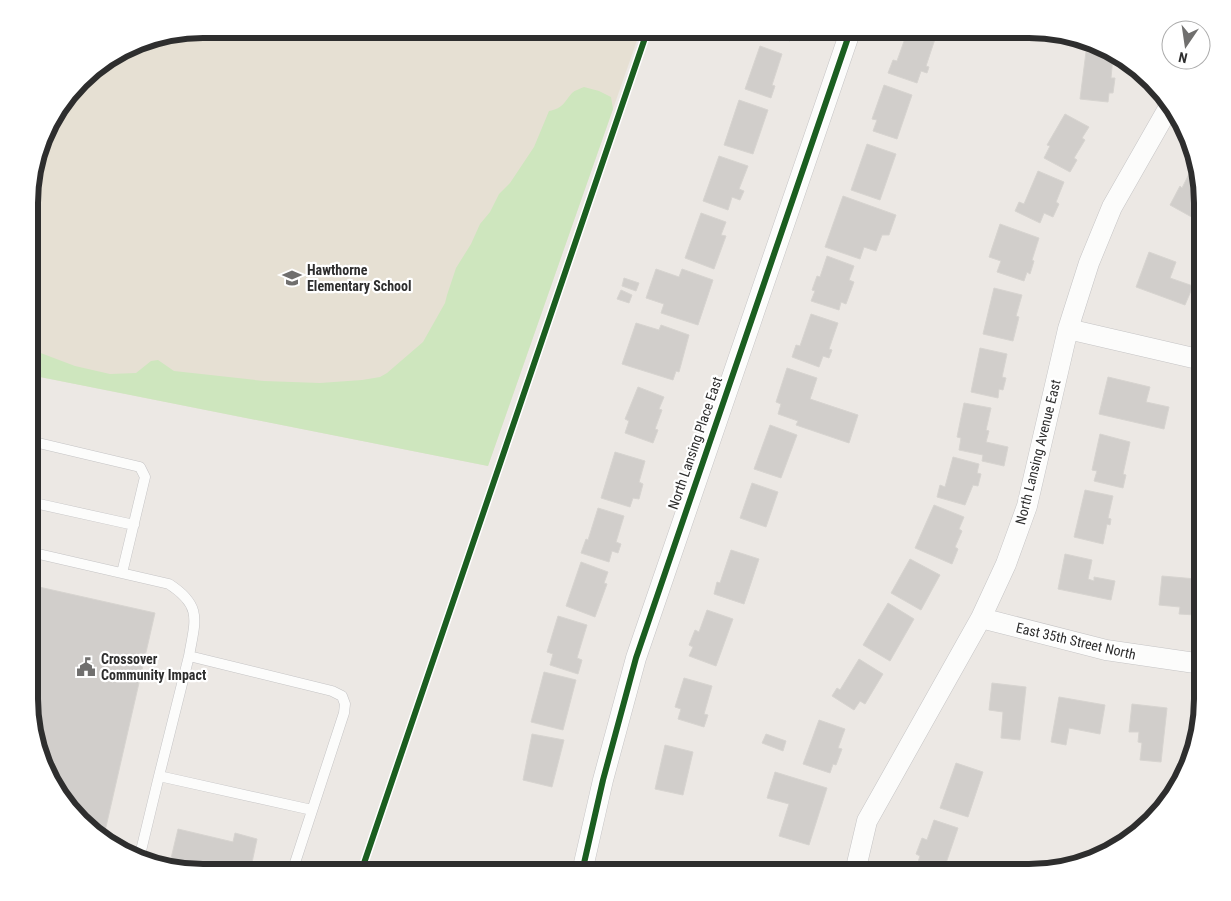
<svg xmlns="http://www.w3.org/2000/svg" width="1231" height="901" font-family="'Roboto Condensed',sans-serif">
<style>
.education{fill:#e6e0d3}
.green{fill:#cee6be}
.building{fill:#d1cecb;stroke:#d7d4d0}
.lines{fill:none;stroke-linecap:round;stroke-linejoin:round}
.lane-casing{stroke:#c5c4c5;stroke-width:11}
.street-casing{stroke:#c5c4c5;stroke-width:21}
.lane{stroke:#fcfcfb;stroke-width:10}
.street{stroke:#fcfcfb;stroke-width:20}
.cycleway-casing{stroke:#fff;stroke-width:9}
.cycleway{stroke:#1b5e20;stroke-width:6}
.labels{text-anchor:middle;stroke-width:4.5;stroke-linejoin:round;paint-order:stroke}
.poi-label{font-size:14px;font-weight:bold;fill:#2e2e2e;stroke:#fff;text-anchor:start}
.street-label{font-size:14px;fill:#2e2e2e;stroke:#fff}
.rim{fill:none;stroke:#2e2e2e;stroke-width:6}
</style>
<rect width="100%" height="100%" fill="#ece8e4"/>
<path class="education" d="M203,29H641L488,466L30,375V180L47,126L88,72L136,42Z"/>
<path class="green" d="M584,87L599,91L611,97L613,109L488,466L30,375V349L75,366L110,374L136,373L151,361L158,360L174,371L264,381L320,383L362,380L380,377L387,373L423,342L445,303L447,295L456,268L471,244L480,224L490,212L499,194L510,183L534,147L549,111C564,108 564,102 572,93C575,90 580,89 584,87Z"/>
<path class="building" d="M764,29H798L797,32L794,31L790,41L763,32Z
M908,30L935,39L926,66L929,67L927,73L921,71L917,83L888,73L893,60L897,61Z
M760,46L782,54L772,85L775,86L771,98L745,89Z
M1086,52L1113,56L1111,78H1115L1113,93H1109L1108,102L1080,99Z
M884,85L912,95L897,139L873,131L877,120L872,119Z
M739,100L768,110L753,154L724,145Z
M1065,114L1089,127L1082,138L1085,140L1074,158L1077,160L1070,172L1044,158L1050,146L1047,145Z
M867,144L896,154L880,200L851,190Z
M719,156L748,166L739,189L744,191L740,200L732,197L728,210L703,201Z
M1194,164L1202,192V210L1197,220L1170,205L1180,186L1182,188Z
M1038,171L1064,182L1056,202L1059,204L1053,217L1044,213L1040,223L1015,211L1019,202L1024,204Z
M843,196L896,215L889,235H882L876,251L864,247L860,259L825,247Z
M701,213L726,222L721,235L726,236L714,269L685,258Z
M1000,224L1039,238L1032,260L1034,261L1030,274L1027,272L1024,281L997,272L1001,261L989,257Z
M1149,252L1176,262L1170,278L1193,286L1185,305L1136,287Z
M827,256L854,266L849,280L854,282L846,304L841,302L839,310L811,301L815,291L812,290L817,276L820,277Z
M656,269L679,277L682,269L713,280L698,325L661,313L664,304L646,298Z
M624,278L639,283L636,291L622,286Z
M994,288L1022,295L1016,316L1019,317L1013,341L983,334Z
M621,290L632,295L629,303L617,299Z
M811,314L838,323L829,349L832,350L829,358L823,356L819,367L792,357L796,345L800,346Z
M636,323L659,330L661,325L689,335L679,372L676,371L673,380L622,364Z
M980,348L1007,354L1002,377L1006,378L1003,390L999,389L998,398L971,392Z
M787,368L817,378L810,399L858,415L849,443L796,425L798,421L778,414L781,404L776,402Z
M1108,377L1150,387L1146,402L1169,407L1164,429L1099,414Z
M638,387L664,397L659,409L662,410L655,429L658,430L653,443L625,433L629,421L625,419Z
M964,403L991,408L986,430L989,431L986,442L1008,447L1004,466L982,461L983,455L959,450L961,438L957,437Z
M770,425L797,435L781,478L754,469Z
M1100,434L1130,442L1123,474L1126,475L1123,488L1094,481L1097,471L1092,470Z
M615,452L645,461L639,482L643,484L639,499L633,498L630,507L601,498Z
M953,457L979,464L977,473L981,474L978,486L973,485L965,505L937,497L940,485L945,487Z
M752,483L778,492L766,527L740,518Z
M1085,490L1113,496L1108,518L1111,519L1110,525L1107,524L1103,544L1074,537Z
M934,505L964,517L959,529L962,531L955,547L958,549L952,564L915,548Z
M598,508L624,516L616,542L621,544L618,553L612,551L609,562L581,553L586,539L588,540Z
M731,550L759,559L744,604L714,594L717,582L720,583Z
M1065,554L1092,560L1088,579L1094,581V577L1115,581L1111,600L1058,589Z
M910,559L940,575L921,610L891,593Z
M581,562L608,572L604,583L607,584L595,617L566,606Z
M1196,575L1202,576V603H1197L1196,615L1179,614L1180,607L1159,605L1162,576L1196,579Z
M30,585L155,613L103,840L97,836L52,785L30,721Z
M888,603L914,619L890,661L863,645Z
M707,610L733,619L716,666L689,656L693,647L689,645L695,630L699,632Z
M558,616L587,625L577,658L582,660L578,674L550,665L553,654L547,652Z
M859,659L883,674L865,704L860,701L854,710L832,696L837,688L840,690Z
M544,672L576,680L563,730L531,722Z
M684,678L712,686L704,714L708,715L704,727L678,719L681,709L675,707Z
M992,683L1026,687L1020,740L1001,738L1003,712L989,710Z
M1059,697L1105,705L1100,734L1069,728L1066,745L1051,742Z
M1132,704L1167,708L1161,762L1140,760L1142,743L1138,742L1139,732H1129Z
M819,720L845,729L838,748L842,749L836,765L833,764L830,773L803,764Z
M532,734L564,740L552,787L523,780Z
M766,734L786,741L783,751L762,743Z
M665,745L693,752L683,795L655,789Z
M956,763L983,772L968,817L940,808Z
M775,772L827,788L809,845L779,836L789,804L767,798Z
M934,820L958,828L943,872L917,865L920,856L916,854L922,838L927,840Z
M178,829L233,842L235,833L257,839L250,872H192L169,867Z"/>
<g class="lines">
<g class="lane-casing">
<path id="lane" d="M30,441L140,467L145,477L122,573
M30,502L134,525
M30,552L169,584C203,606 195,621 189,656L332,691L342,696L345,704L344,713L292,872
M189,656L159,776L312,810
M139,859L159,776"/>
</g>
<g class="street-casing">
<path id="street" d="M1068,329L1202,360
M981,618L1106,650L1202,664
M582,872L603,780L636,658L851,29
M855,872L867,821L981,618L1006,564L1027,506L1068,329L1089,263L1112,207L1169,107"/>
</g>
<use href="#lane" class="lane"/>
<use href="#street" class="street"/>
<g class="cycleway-casing">
<path id="cycleway" d="M361,872L648,29
M582,872L603,780L636,658L851,29"/>
</g>
<use href="#cycleway" class="cycleway"/>
</g>
<defs>
<g id="school-bare" transform="scale(1.5)"><path d="M0-5L7-2L0 1L-7-2ZM-4 1L0 2.5L4 1V4Q0 6-4 4Z" fill="#706f6e" stroke="#fff" stroke-width="2.5" paint-order="stroke"/></g>
<g id="civic-bare" transform="scale(1.5)"><path d="M-.6-6.5H3V-4.5H.6V-3L4-1V1h2V6H-6V1h2V-1L-.6-3ZM-1.2 2.5V6h2.4V2.5Z" fill="#706f6e" stroke="#fff" stroke-width="2.5" paint-order="stroke"/></g>
</defs>
<g fill-rule="evenodd">
<use href="#school-bare" x="292" y="278"/>
<use href="#civic-bare" x="86" y="667"/>
</g>
<g class="labels">
<g class="poi-label">
<text x="307" y="275">Hawthorne<tspan x="307" dy="16">Elementary School</tspan></text>
<text x="101" y="664">Crossover<tspan x="101" dy="16">Community Impact</tspan></text>
</g>
<g class="street-label">
<text transform="translate(695 443) rotate(-71)" y="5">North Lansing Place East</text>
<text transform="translate(1038 452) rotate(-76)" y="5">North Lansing Avenue East</text>
<text transform="translate(1076 641) rotate(13)" y="5">East 35th Street North</text>
</g>
</g>
<path d="M0 0H1231V901H0ZM203 38H1029A165 165 0 0 1 1194 203V699A165 165 0 0 1 1029 864H203A165 165 0 0 1 38 699V203A165 165 0 0 1 203 38Z" fill="#fff" fill-rule="evenodd"/>
<path class="rim" d="M203 38H1029A165 165 0 0 1 1194 203V699A165 165 0 0 1 1029 864H203A165 165 0 0 1 38 699V203A165 165 0 0 1 203 38Z"/>
<g transform="translate(1186 45) rotate(193)"><circle r="24" fill="#ffffff" stroke="#ababab"/>
<path d="M0-4L9 19L0 12L-9 19Z" fill="#706f6e"/>
<text y="-8" font-size="14" font-weight="bold" text-anchor="middle" fill="#2e2e2e">N</text>
</g>
</svg>
